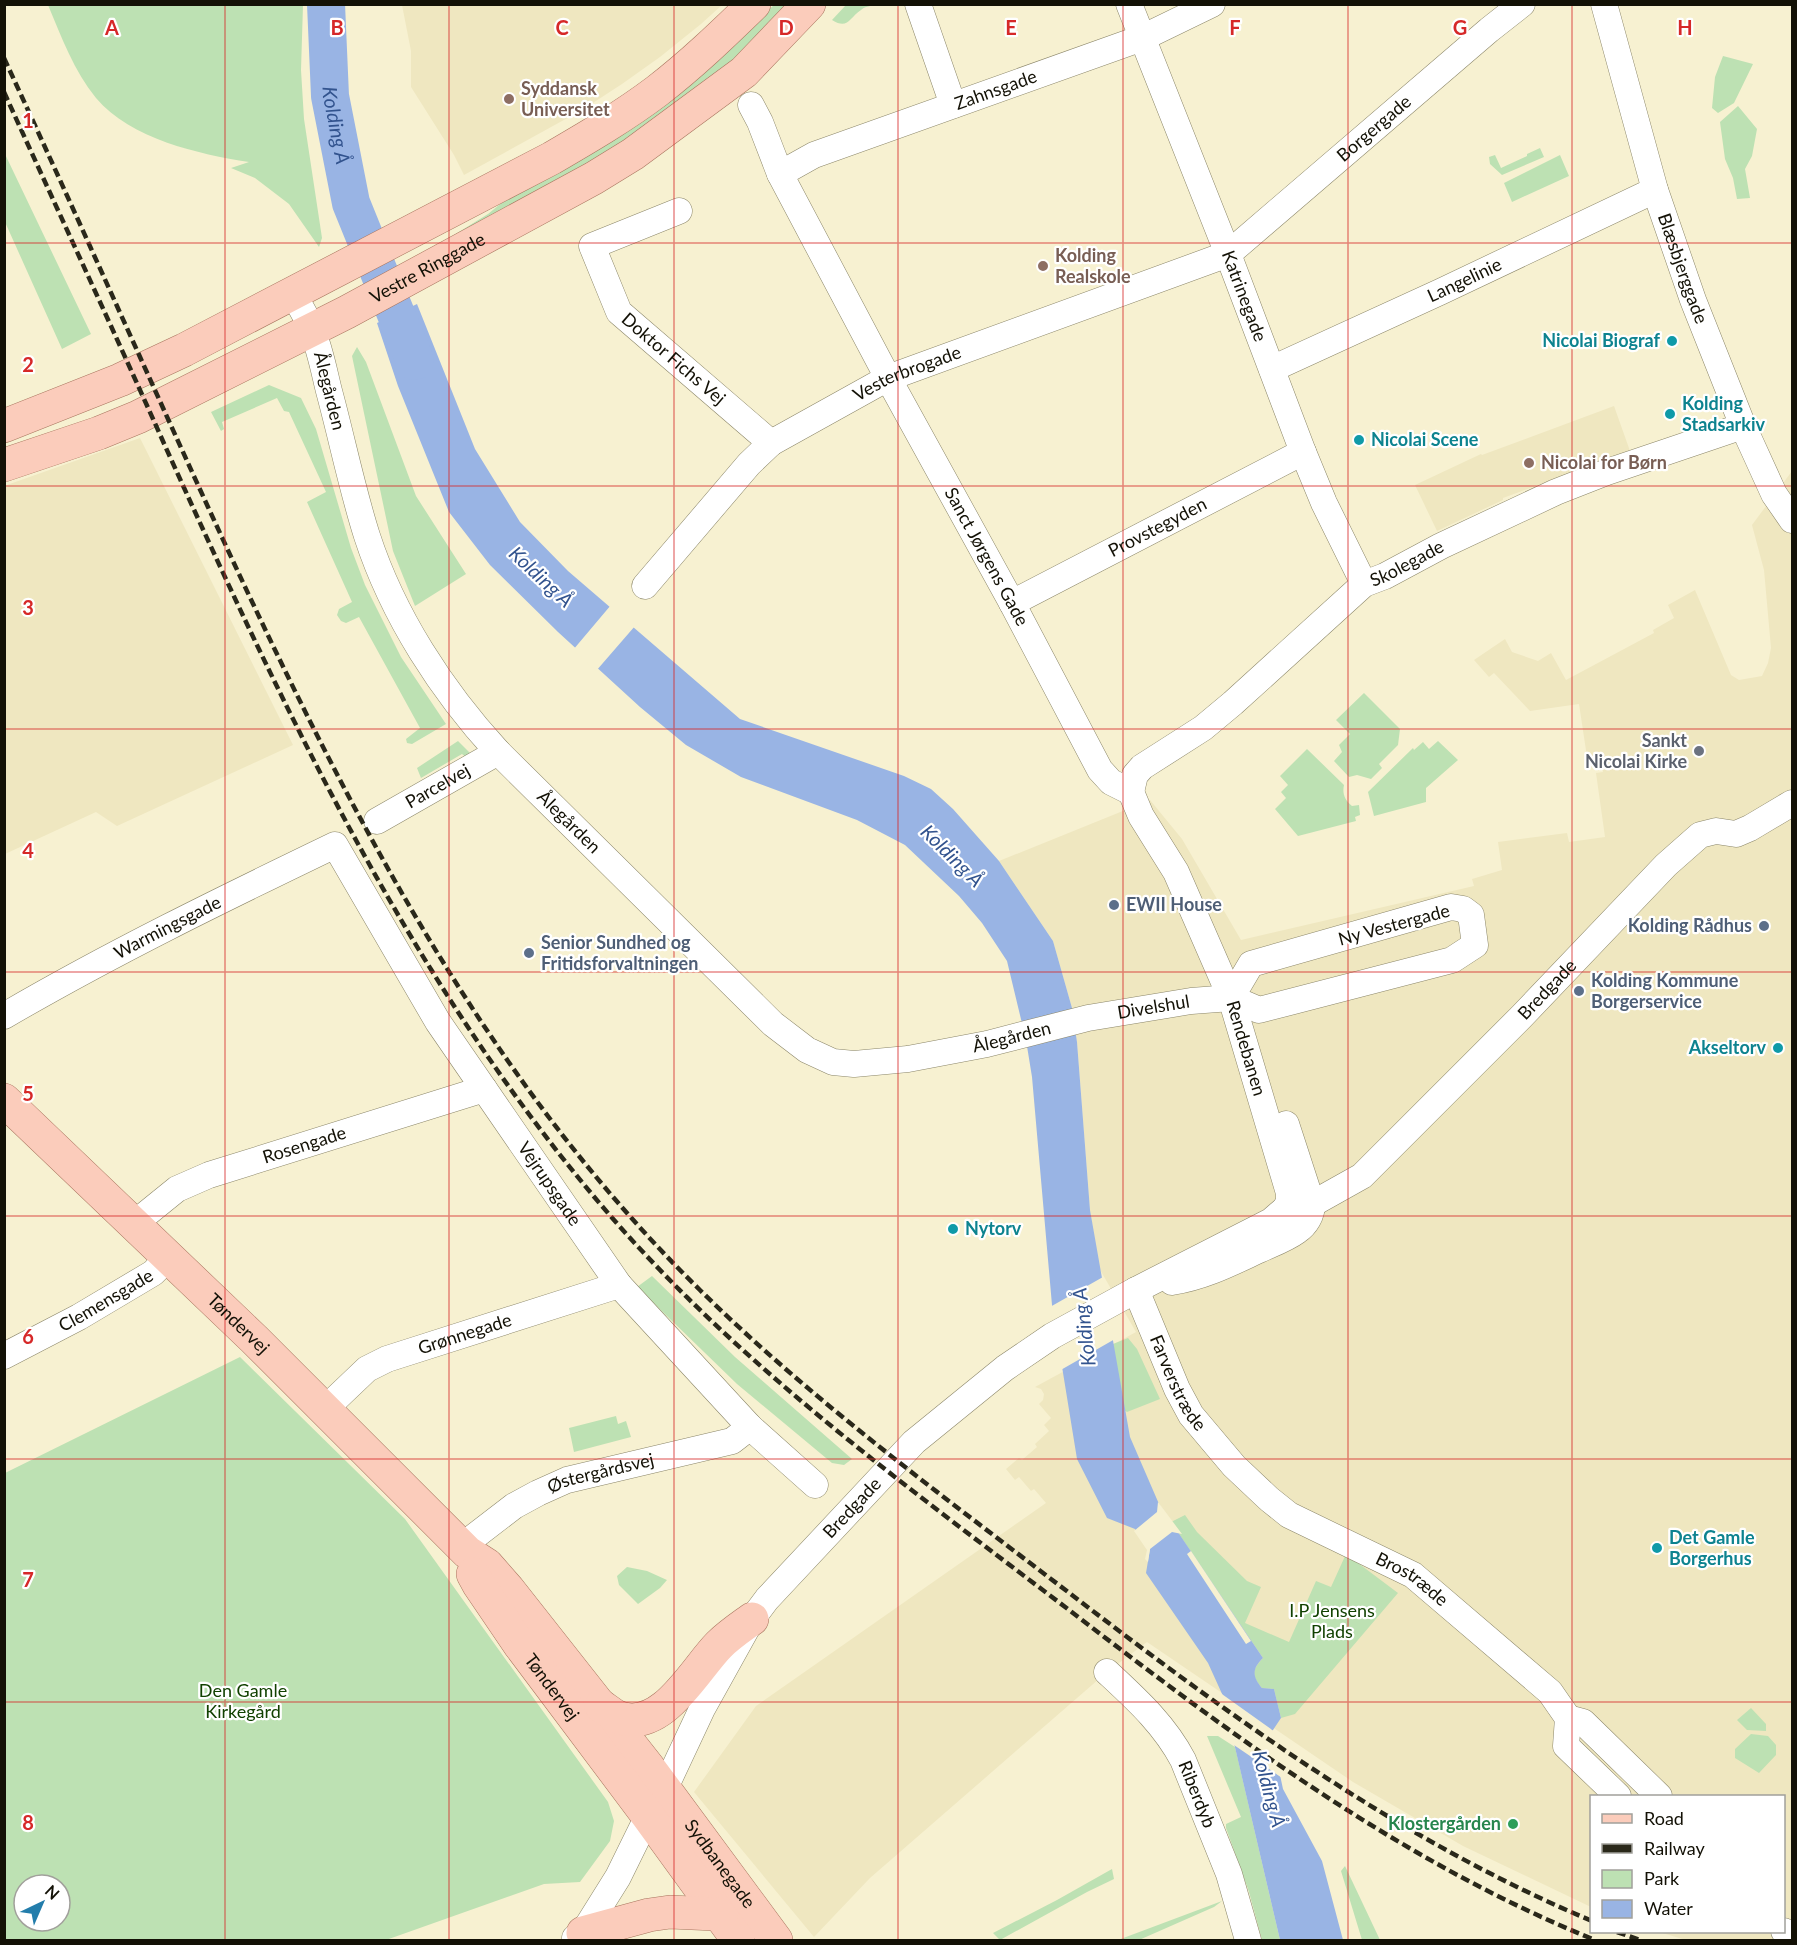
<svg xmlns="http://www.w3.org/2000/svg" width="1797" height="1945" font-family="Lato,sans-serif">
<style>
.built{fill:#efe7c0}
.green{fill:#bde1b3;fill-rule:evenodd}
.water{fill:#99b4e4}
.pier{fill:#f7f1d1}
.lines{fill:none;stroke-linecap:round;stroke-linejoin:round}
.river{stroke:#99b4e4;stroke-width:38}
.minor-casing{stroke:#8b8669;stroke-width:27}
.major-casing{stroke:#a8745e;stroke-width:34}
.minor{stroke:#fff;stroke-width:26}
.major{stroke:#fbccbb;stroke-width:33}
.rail{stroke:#2a281a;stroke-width:4.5;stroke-dasharray:9 4.5;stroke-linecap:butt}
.grid{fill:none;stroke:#d62828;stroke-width:1.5;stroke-opacity:0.55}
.education-dot{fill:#8d6e63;stroke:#fff;stroke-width:2}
.culture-dot{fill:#0f9aa8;stroke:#fff;stroke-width:2}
.worship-dot{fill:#6b7280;stroke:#fff;stroke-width:2}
.service-dot{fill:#5c6f8a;stroke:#fff;stroke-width:2}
.leisure-dot{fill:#2e9e5b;stroke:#fff;stroke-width:2}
.labels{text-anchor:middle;stroke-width:4.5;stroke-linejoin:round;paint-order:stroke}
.education-label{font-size:18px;font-weight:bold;fill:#785e54;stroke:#fff;text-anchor:start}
.street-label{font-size:18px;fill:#131106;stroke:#fff}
.culture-label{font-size:18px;font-weight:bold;fill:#0d838f;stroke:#fff;text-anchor:start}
.worship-label{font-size:18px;font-weight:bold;fill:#5b616d;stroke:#fff;text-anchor:end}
.service-label{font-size:18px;font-weight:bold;fill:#4e5e75;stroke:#fff;text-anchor:start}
.park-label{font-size:18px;fill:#114100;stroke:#fff}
.leisure-label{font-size:18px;font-weight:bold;fill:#27864d;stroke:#fff;text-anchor:end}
.water-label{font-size:20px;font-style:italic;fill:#32538e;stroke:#fff}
.grid-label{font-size:20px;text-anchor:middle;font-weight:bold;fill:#d62828;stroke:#fff;stroke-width:4.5;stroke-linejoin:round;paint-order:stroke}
</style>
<rect width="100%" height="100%" fill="#f7f1d1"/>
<path class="built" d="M402,5V4L722,5L701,24L660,57L622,84L582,110L464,175L454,155L411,87V51Z
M1614,406L1630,451L1503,498V500L1437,531L1415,485L1481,454L1482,455Z
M140,438L293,745L117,826L96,812L5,854L4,486Z
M1792,471V1940H1686L1659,1932H1784V1796H1592L1591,1907L1463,1846L1353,1782L1147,1642L1107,1672L870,1878L814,1937L694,1792L756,1706L1046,1503L1034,1489L1031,1491L1019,1477L1015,1480L1006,1469L1019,1458L1022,1460L1037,1447L1035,1444L1049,1431L1044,1425L1051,1418L1039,1404L1043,1400L1044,1394L1041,1389L1035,1387L1136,1332L1099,1268L1090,1210L1077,1042L1072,1008L1053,941L999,861L1150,800L1182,839L1241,940L1474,886L1472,879L1502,870L1498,842L1567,833L1569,842L1605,837L1596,773L1603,772L1601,756L1587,757L1579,704L1530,711L1494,673L1489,677L1474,660L1505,639L1512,652L1538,661L1551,653L1566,680L1654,633L1653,630L1674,618L1668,605L1695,590L1731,675L1739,680L1762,676L1768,663L1771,648L1764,570L1752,525Z"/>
<path class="green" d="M48,5H303L301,70L304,119L322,238L319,247L289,204L255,178L231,168L249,162C198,154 131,139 96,98C74,71 61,36 48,5Z
M774,5H795L781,19L690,98L618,148L441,243L488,214L516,191L724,50Z
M846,5V4L875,5C870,6 864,7 861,10C849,18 848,30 832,20Z
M1723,56L1753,64L1734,103L1718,113L1712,108L1715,77Z
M1738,106L1757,129L1752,156L1745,169L1750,198L1737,199L1733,178L1725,159L1720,122Z
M1540,148L1544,157L1502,175L1490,164L1489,157L1495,155L1501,168L1527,156V154Z
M4,152L91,334L62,349L5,222Z
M1560,155L1569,176L1512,202L1504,183Z
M357,347L366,362L416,496L466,574L415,606L393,551L352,356Z
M269,385L301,398L316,429L351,548L365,585L401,657L446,724L412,744L407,743L406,739L420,728L359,617L346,623L341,621L337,615L339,609L352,602L307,502L326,492L289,412L284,411L277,398L222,422L224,429L221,431L211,412Z
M1364,693L1400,729L1398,745L1379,764L1382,768L1371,779L1357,775L1349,777L1334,761L1342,752L1339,745L1350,734L1336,720Z
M458,741L474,757L468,759L462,754L421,778L417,768Z
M1438,741L1458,760L1426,788V802L1374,816L1368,792L1413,748L1414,750L1423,742L1429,749Z
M1307,749L1344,785C1342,794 1345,800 1352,806L1359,805L1360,815L1355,817L1356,821L1298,836L1275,809L1286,798L1281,792L1288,785L1280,776Z
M652,1276L735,1357L852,1459L844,1465L832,1463L737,1384L637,1287Z
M1128,1338L1137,1349L1160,1399L1127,1412L1124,1410L1113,1344Z
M240,1357L405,1519L608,1802L614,1821L610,1841L580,1882L544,1884L386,1940H5V1473ZM24,1885H60V1921H24Z
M616,1416L618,1424L626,1421L631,1437L574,1452L569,1428Z
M1185,1515L1197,1532L1247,1581L1261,1587L1245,1623L1289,1642L1316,1581L1331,1587L1346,1554L1398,1593L1295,1714L1281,1718L1274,1689L1262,1688C1251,1675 1252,1670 1263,1658L1171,1522Z
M627,1567L647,1571L667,1580L660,1588L638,1604L619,1585L617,1576Z
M1751,1708L1766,1724V1731L1747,1730L1737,1720Z
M1751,1734L1768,1736L1776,1745V1755L1759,1773L1735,1758V1749Z
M1207,1736H1218L1235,1747L1280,1940H1262L1249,1892L1226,1828V1824L1241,1817Z
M1345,1866L1380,1940H1362L1341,1871Z
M1112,1869L1114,1879L1087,1892L1000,1940L993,1933L1057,1900Z
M1222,1901L1214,1907L1139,1940H1118Z"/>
<path class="water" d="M417,304L475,449L520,522L568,571L740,719L904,776L931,789L953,809L999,861L1053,941L1072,1008L1077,1042L1090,1210L1130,1437L1159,1504L1263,1658C1252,1669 1252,1676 1262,1688L1274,1689L1281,1718L1271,1733L1283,1789L1322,1861L1343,1940H1280L1223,1696L1208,1663L1146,1573L1150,1549L1135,1529L1107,1518L1077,1459L1052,1305L1032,1077L1026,1040L1007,961L982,923L959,896L905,845L857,820L741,777L686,745L640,707L558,632L490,565L449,512L398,386L377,323Z"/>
<path class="pier" d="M611,605L635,626L596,671L573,650Z
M1103,1277L1115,1339L1059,1371L1050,1307Z
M1158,1502L1182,1534L1172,1532L1150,1549L1148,1562L1145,1559L1147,1550L1134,1531L1131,1530L1134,1531L1157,1512Z
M1191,1551L1251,1641L1246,1644L1187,1554Z
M1219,1692L1275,1732L1285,1780L1231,1743Z"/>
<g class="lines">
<path class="river" id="s1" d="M326,4L330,96L351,203L415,361"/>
<g class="minor-casing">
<g id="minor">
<path d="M918,4L953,105"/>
<path id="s2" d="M1129,4L1228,254L1303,452L1324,503L1364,584"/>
<path id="s3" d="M1604,4L1655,190L1693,300L1743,426L1774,494L1792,520"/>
<path id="s4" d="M751,105L760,122L780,174L888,378L1012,603L1100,770L1111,782L1131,792L1141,816L1176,872L1231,998L1289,1193V1202L1285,1209"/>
<path id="s5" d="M780,174L814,155L1142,38L1212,4"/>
<path id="s6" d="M679,211L592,246L619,312L771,443"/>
<path id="s7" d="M293,293C299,305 307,317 312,330C320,349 324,371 329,391C342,439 352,489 367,536C393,616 442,691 498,752L773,1024L807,1050L833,1062L854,1064L908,1059L987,1044L1088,1018L1191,1001L1231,998L1259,1010L1452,960L1475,945L1471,915L1463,909L1451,907L1251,964L1231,998"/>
<path id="s8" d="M1272,369L1440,292L1655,190"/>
<path id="s9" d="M645,586L749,464L771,443L888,378L1228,254L1489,30L1522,4"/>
<path id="s10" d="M1012,603L1303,452"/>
<path id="s11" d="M1131,792L1135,775L1142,767L1203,728L1233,703L1364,584L1385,576L1441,546L1556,492L1607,472L1743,426"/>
<path id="s12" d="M377,821L498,752"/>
<path id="s13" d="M4,1016C112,953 223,899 335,845L438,1022L619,1285L750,1427L815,1485"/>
<path id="s14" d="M135,1223L177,1189L209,1175L484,1089"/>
<path d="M1172,1282C1204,1277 1231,1263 1259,1250C1272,1244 1286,1239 1297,1231C1306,1225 1312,1215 1312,1204L1286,1124"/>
<path id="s15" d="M1136,1290L1177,1389L1191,1415L1234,1466L1269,1499L1289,1515L1413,1575L1550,1692L1568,1718L1566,1746L1618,1796"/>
<path id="s16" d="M4,1356L79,1317L153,1273L169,1257"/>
<path id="s17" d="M325,1409L367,1369L387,1359L619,1285"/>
<path id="s18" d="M462,1546L514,1506L538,1493L567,1480L732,1441L750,1427"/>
<path id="s19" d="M1107,1672C1136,1699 1164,1724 1183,1760L1229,1874L1248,1940"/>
<path d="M1568,1718L1583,1722L1659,1796"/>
<path d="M1784,1931L1792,1937"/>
<path id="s20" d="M575,1938L583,1933L618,1877L648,1816L664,1790L702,1709L752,1619L767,1599L914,1442L1005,1368L1052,1336L1136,1290L1271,1221L1285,1209L1312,1204L1362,1176L1522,1016L1666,865L1700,835L1716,831L1736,834L1750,828L1792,803"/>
</g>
</g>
<g class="major-casing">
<g id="major">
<path d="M4,426L120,380L184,350L552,158C588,137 624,116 657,91C692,64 723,34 754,4"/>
<path id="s21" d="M4,465L99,433L138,417L347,312L594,178L633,154L744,72L809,4"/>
<path id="s22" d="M4,1100L254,1339L467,1552L487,1565L508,1589L649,1768L776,1940"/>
<path id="s23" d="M473,1574L479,1585L519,1644L648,1816L738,1940"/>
<path d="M601,1706C607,1710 614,1716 620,1718C663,1732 695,1669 719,1645C729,1635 741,1627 752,1619"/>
<path d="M583,1933L649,1915L670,1912L715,1914L721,1917"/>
</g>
</g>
<use href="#minor" class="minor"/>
<use href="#major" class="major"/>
<path class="rail" d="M4,58C73,207 140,358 208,507C322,755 445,1007 627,1213C755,1359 914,1474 1068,1592C1231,1717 1401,1841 1592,1921
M4,92C58,211 113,329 166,448C289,720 416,993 614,1220C747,1372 913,1491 1073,1613C1237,1739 1402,1862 1595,1940
M1617,1932L1640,1940"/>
</g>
<path class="grid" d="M225,4V1940M449,4V1940M674,4V1940M898,4V1940M1123,4V1940M1348,4V1940M1572,4V1940M4,243H1792M4,486H1792M4,729H1792M4,972H1792M4,1216H1792M4,1459H1792M4,1702H1792"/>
<g class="education-dot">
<circle cx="509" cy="99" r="6"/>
<circle cx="1043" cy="266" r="6"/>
<circle cx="1529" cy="463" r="6"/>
</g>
<g class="culture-dot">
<circle cx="1672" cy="341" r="6"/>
<circle cx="1670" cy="414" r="6"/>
<circle cx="1359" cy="440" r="6"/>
<circle cx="1778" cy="1048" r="6"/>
<circle cx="953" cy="1229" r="6"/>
<circle cx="1657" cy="1548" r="6"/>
</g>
<circle class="worship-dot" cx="1699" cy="751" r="6"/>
<g class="service-dot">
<circle cx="1114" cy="905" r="6"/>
<circle cx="1764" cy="926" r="6"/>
<circle cx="529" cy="953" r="6"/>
<circle cx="1579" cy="991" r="6"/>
</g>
<circle class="leisure-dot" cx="1513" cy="1824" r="6"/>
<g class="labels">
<g class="education-label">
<text x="521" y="95">Syddansk<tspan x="521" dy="21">Universitet</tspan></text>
<text x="1055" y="262">Kolding<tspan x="1055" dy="21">Realskole</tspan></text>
<text x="1541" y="469">Nicolai for Børn</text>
</g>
<g class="street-label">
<text dy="6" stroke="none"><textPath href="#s5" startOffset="232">Zahnsgade</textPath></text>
<text dy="6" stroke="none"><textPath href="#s9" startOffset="879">Borgergade</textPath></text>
<text dy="6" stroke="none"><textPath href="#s3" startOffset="276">Blæsbjerggade</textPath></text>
<text dy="6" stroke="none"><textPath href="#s21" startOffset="468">Vestre Ringgade</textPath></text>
<text dy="6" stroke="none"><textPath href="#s8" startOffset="212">Langelinie</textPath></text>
<text dy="6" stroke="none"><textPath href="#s2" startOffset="314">Katrinegade</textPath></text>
<text dy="6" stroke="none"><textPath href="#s6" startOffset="237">Doktor Fichs Vej</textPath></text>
<text dy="6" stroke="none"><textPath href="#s9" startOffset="344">Vesterbrogade</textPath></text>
<text dy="6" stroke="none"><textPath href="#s7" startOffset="105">Ålegården</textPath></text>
<text dy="6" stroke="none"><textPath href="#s10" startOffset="164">Provstegyden</textPath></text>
<text dy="6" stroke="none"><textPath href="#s4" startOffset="510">Sanct Jørgens Gade</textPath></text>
<text dy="6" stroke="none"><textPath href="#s11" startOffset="364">Skolegade</textPath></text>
<text dy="6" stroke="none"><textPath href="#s12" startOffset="70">Parcelvej</textPath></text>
<text dy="6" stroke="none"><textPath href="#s7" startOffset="609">Ålegården</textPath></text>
<text transform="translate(1394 925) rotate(-15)" y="6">Ny Vestergade</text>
<text dy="6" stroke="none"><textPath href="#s13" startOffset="186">Warmingsgade</textPath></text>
<text dy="6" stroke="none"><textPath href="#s20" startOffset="1394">Bredgade</textPath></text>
<text dy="6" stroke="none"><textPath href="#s7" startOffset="1294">Divelshul</textPath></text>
<text dy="6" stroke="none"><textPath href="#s7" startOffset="1149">Ålegården</textPath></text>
<text dy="6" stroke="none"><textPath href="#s4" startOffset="1072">Rendebanen</textPath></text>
<text dy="6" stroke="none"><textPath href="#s14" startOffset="189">Rosengade</textPath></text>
<text dy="6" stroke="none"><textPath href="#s13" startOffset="774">Vejrupsgade</textPath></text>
<text dy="6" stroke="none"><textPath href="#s16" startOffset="116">Clemensgade</textPath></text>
<text dy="6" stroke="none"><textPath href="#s22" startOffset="324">Tøndervej</textPath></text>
<text dy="6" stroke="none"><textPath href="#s17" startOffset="162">Grønnegade</textPath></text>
<text dy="6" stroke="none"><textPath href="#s15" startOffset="102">Farverstræde</textPath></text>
<text dy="6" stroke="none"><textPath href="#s18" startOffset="159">Østergårdsvej</textPath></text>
<text dy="6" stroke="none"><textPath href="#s20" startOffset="516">Bredgade</textPath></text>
<text dy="6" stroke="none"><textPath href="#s15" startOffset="416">Brostræde</textPath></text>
<text dy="6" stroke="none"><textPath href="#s23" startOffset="138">Tøndervej</textPath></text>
<text dy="6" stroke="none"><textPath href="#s19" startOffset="154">Riberdyb</textPath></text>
<text dy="6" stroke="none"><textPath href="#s22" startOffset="1050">Sydbanegade</textPath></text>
</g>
<g class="culture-label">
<text x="1660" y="347" text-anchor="end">Nicolai Biograf</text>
<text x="1682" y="410">Kolding<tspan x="1682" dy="21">Stadsarkiv</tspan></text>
<text x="1371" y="446">Nicolai Scene</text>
<text x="1766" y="1054" text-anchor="end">Akseltorv</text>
<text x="965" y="1235">Nytorv</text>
<text x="1669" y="1544">Det Gamle<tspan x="1669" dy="21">Borgerhus</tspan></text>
</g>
<g class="worship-label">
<text x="1687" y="747">Sankt<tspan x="1687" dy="21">Nicolai Kirke</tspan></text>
</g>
<g class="service-label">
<text x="1126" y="911">EWII House</text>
<text x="1752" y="932" text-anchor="end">Kolding Rådhus</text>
<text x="541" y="949">Senior Sundhed og<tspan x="541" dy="21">Fritidsforvaltningen</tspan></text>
<text x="1591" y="987">Kolding Kommune<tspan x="1591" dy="21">Borgerservice</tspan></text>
</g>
<g class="park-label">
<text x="1332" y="1617">I.P Jensens<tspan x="1332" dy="21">Plads</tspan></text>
<text x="243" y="1697">Den Gamle<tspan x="243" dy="21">Kirkegård</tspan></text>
</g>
<g class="leisure-label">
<text x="1501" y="1830">Klostergården</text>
</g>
<g class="water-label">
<text dy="7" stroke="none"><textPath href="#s1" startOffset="122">Kolding Å</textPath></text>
<text transform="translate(541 577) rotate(43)" y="7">Kolding Å</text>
<text transform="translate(952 856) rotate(45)" y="7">Kolding Å</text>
<text transform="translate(1084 1327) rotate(-97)" y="7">Kolding Å</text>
<text transform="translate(1269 1789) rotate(75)" y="7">Kolding Å</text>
</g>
</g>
<g class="grid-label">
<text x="112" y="35">A</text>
<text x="337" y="35">B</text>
<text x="562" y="35">C</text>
<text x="786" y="35">D</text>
<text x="1011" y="35">E</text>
<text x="1235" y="35">F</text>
<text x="1460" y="35">G</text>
<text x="1685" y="35">H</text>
<text x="28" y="128">1</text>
<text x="28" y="372">2</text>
<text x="28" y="615">3</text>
<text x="28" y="858">4</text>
<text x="28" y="1101">5</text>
<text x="28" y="1344">6</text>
<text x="28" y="1587">7</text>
<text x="28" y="1830">8</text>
</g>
<rect width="1797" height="1945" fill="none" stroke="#131106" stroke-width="12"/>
<rect x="1590" y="1795" width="195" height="138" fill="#ffffff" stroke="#a1a09b" stroke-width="1.5"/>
<rect x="1602" y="1814" width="30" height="9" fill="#fbccbb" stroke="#a1a09b" stroke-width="1.5"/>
<text x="1644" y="1825" font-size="18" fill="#131106">Road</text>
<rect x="1602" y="1844" width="30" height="9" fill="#2a281a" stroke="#a1a09b" stroke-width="1.5"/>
<text x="1644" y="1855" font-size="18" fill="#131106">Railway</text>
<rect x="1602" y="1870" width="30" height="18" fill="#bde1b3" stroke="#a1a09b" stroke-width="1.5"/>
<text x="1644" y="1885" font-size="18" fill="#131106">Park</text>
<rect x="1602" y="1900" width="30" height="18" fill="#99b4e4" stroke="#a1a09b" stroke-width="1.5"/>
<text x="1644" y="1915" font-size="18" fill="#131106">Water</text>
<g transform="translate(42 1903) rotate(44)"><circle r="28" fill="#ffffff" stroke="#a1a09b" stroke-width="1.5"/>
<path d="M0-4.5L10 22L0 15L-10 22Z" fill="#237dab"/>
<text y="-9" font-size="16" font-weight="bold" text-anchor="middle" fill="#131106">N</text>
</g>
</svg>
